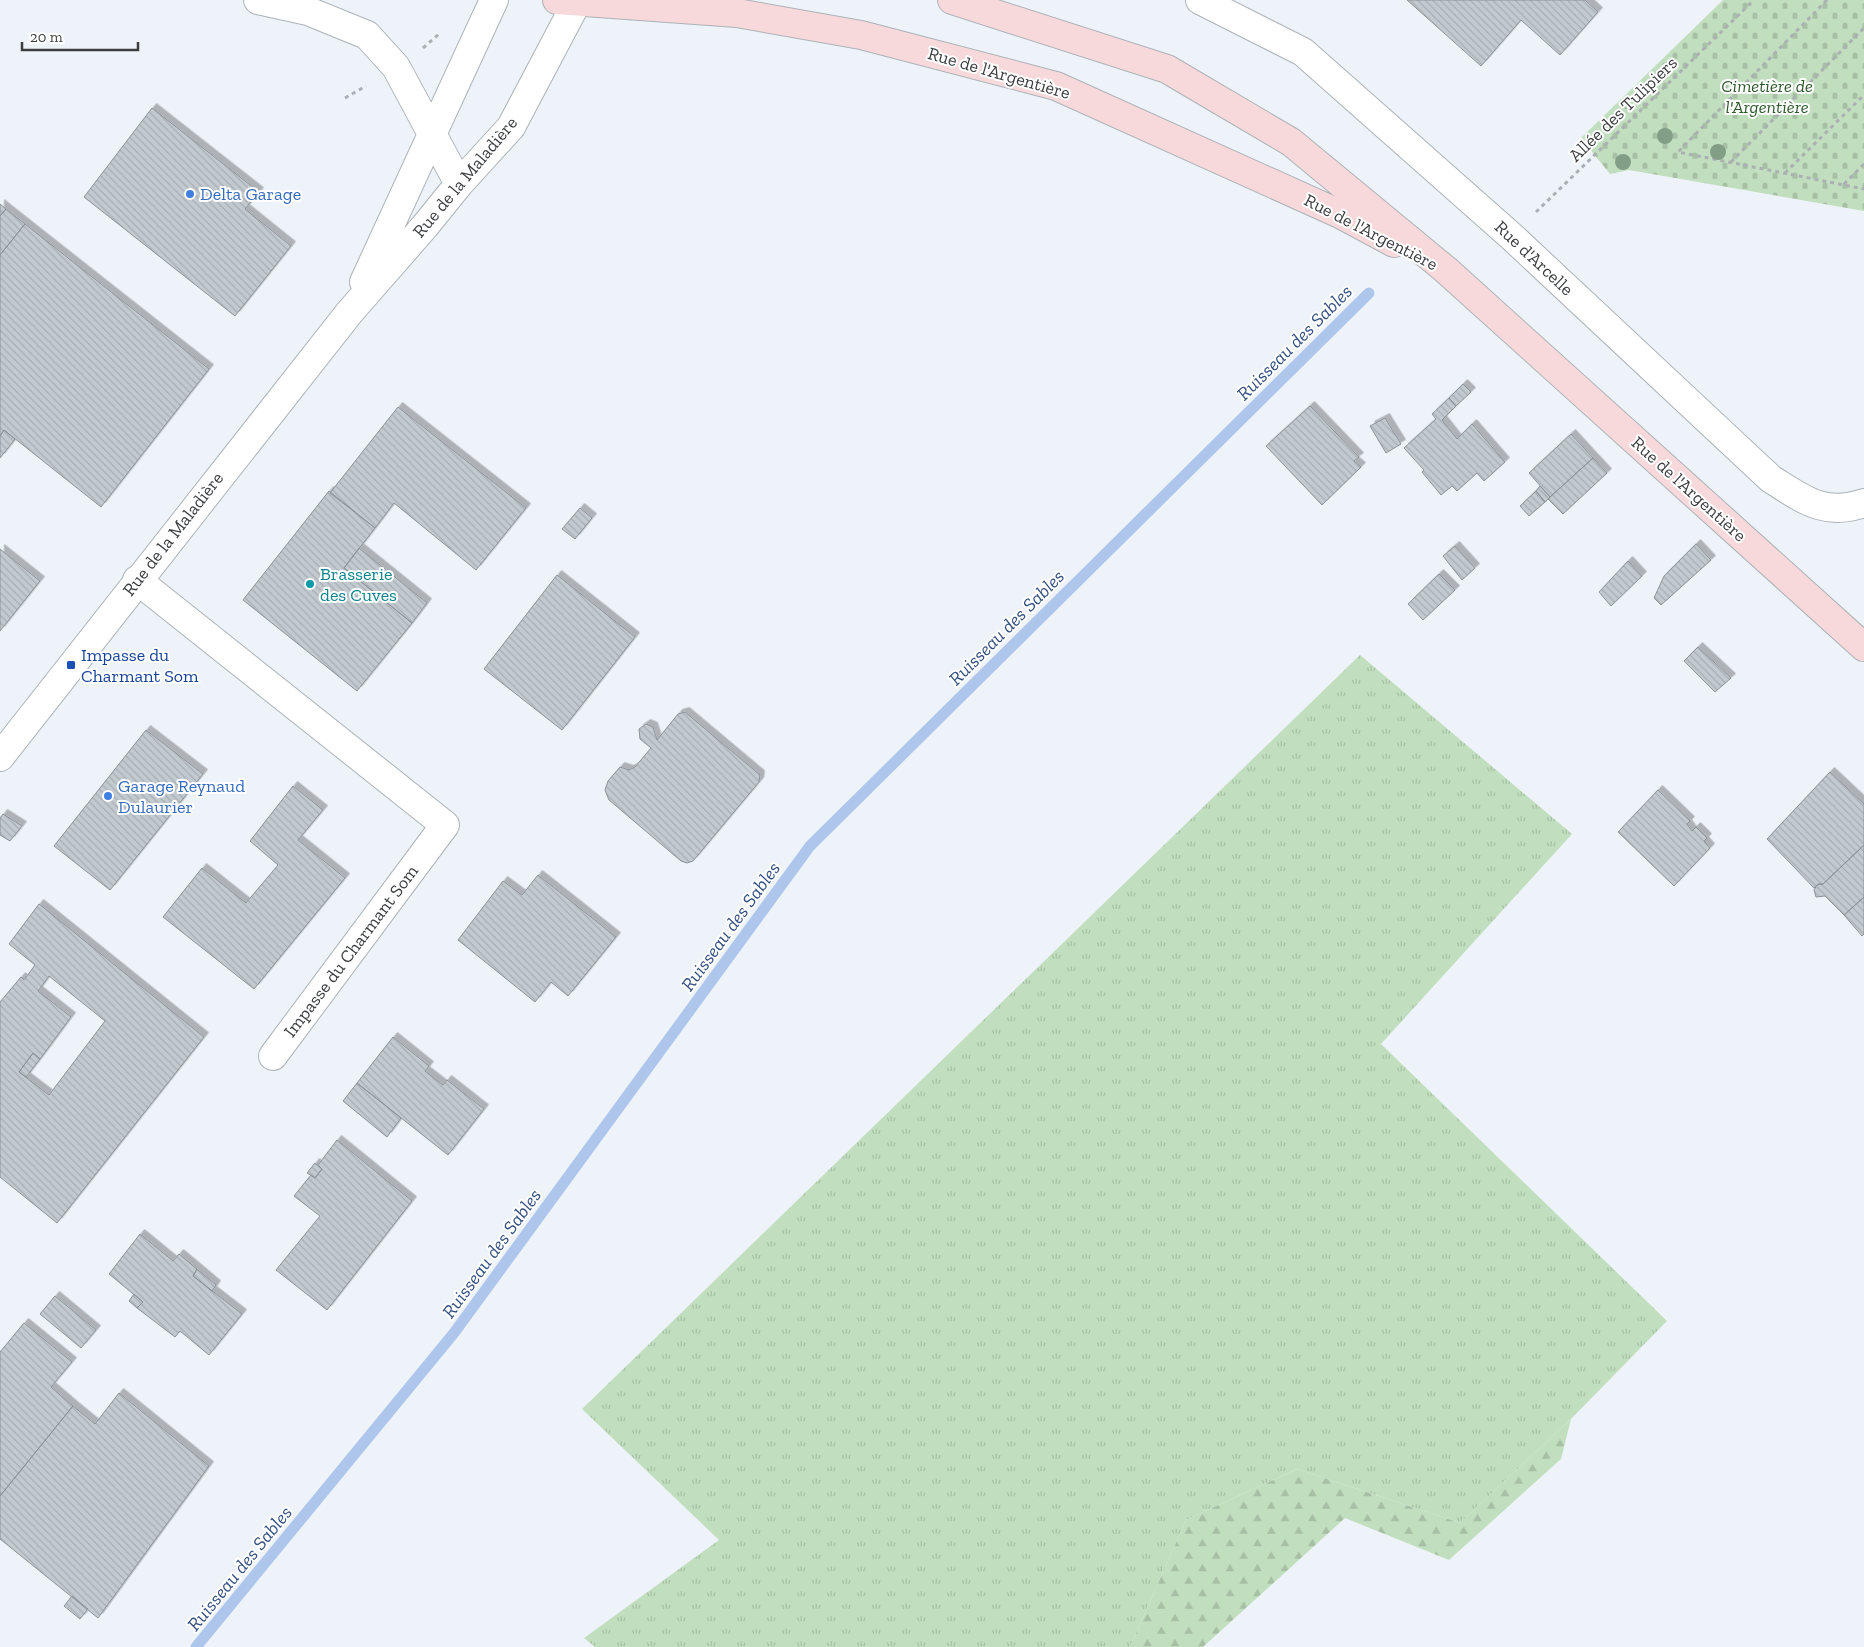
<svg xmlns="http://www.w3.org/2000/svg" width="1864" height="1647" font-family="'Zilla Slab',serif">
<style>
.grass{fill:url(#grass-tufts)}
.forest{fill:url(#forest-firs)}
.cemetery{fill:url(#cemetery-stones)}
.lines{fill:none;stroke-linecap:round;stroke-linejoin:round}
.stream{stroke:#aec5ec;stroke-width:11}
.building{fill:url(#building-back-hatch);stroke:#8c9397;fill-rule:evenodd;filter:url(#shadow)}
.minor-casing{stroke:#acb3b8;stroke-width:30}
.tertiary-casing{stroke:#acb3b8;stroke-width:30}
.secondary-casing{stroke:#acb3b8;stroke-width:30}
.path{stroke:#abb0b3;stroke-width:3;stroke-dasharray:4 4;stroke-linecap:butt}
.minor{stroke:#fff;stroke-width:28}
.tertiary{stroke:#fff;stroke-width:28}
.secondary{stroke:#f7d8db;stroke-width:28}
.tree{fill:#839e87}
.shop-dot{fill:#3f7fe0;stroke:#fff;stroke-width:2}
.culture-dot{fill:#0f9aa8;stroke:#fff;stroke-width:2}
.transit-dot{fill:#1a4fb4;stroke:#fff;stroke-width:2}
.labels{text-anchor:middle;stroke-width:4;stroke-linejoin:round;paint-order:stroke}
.street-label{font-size:18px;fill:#3b3d3f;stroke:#fff}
.park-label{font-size:18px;font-style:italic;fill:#2c592a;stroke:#fff}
.shop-label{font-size:18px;fill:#366cbe;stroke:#fff;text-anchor:start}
.culture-label{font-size:18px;fill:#0d838f;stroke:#fff;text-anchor:start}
.transit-label{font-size:18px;fill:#164399;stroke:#fff;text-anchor:start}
.water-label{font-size:19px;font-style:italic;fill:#335082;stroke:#fff}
</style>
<defs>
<pattern id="grass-tufts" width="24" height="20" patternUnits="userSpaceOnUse" patternTransform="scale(1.25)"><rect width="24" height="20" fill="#c1dfbf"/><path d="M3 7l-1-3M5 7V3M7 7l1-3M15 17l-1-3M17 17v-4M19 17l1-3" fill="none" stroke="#a7c0a5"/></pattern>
<pattern id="forest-firs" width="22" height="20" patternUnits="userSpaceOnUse" patternTransform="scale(1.25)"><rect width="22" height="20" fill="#c1dfbf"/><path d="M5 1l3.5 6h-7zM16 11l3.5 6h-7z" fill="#a7c0a5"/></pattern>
<pattern id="cemetery-stones" width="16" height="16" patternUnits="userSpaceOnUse" patternTransform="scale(1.25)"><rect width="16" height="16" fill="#c1dfbf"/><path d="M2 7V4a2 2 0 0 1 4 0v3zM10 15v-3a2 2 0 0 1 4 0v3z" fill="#a7c0a5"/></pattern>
<pattern id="building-back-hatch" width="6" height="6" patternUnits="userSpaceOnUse" patternTransform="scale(1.25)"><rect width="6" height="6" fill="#c3cacf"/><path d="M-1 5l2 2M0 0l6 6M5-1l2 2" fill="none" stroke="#a8aeb3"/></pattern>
<filter id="shadow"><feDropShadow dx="4.5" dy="-4.5" stdDeviation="0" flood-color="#0004"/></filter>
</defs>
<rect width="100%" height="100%" fill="#edf3f8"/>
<path class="grass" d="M1360,655L1572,834L1381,1044L1667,1321L1571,1419L1460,1523L1297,1469L1186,1520L1130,1647H595L584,1638L719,1540L582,1409Z"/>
<path class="forest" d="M1571,1419L1561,1459L1449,1560L1345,1518L1203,1647H1130L1186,1520L1297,1469L1460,1523Z"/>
<path class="cemetery" d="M1723,0H1864V211L1629,170L1610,174L1581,138Z"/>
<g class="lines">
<path class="stream" d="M196,1647L454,1333L810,846L1369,293"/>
</g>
<path class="building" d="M1407,0H1585L1598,12L1560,55L1521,20L1481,66Z
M152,108L259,192L245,209L291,246L235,316L84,197Z
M0,204L6,209L0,216Z
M6,209L25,224L0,255V216Z
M25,224L209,369L101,507L4,430L0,436V255Z
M1463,384L1471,392L1456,406L1449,398Z
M1449,398L1456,406L1442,420L1457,439L1472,424L1505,462L1484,481L1477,473L1457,491L1452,486L1441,495L1422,472L1424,470L1404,448L1436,419L1432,414Z
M1310,406L1359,457L1354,461L1361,467L1322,505L1266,446Z
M398,407L526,508L476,570L394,503L375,528L330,493Z
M1385,418L1401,444L1386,453L1370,426Z
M4,430L15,439L0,458V436Z
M1571,434L1593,458L1550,497L1529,473Z
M1593,458L1607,473L1563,514L1548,499Z
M1540,486L1550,497L1545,502L1536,491Z
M329,491L375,528L344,568L412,623L357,691L243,600Z
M1536,491L1545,502L1529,516L1520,506Z
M580,508L592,518L575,539L562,529Z
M1696,544L1711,560L1661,605L1654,598L1664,576Z
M1455,546L1475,568L1462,580L1443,556Z
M359,548L427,603L412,623L344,568Z
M0,549L40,581L0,631Z
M1628,561L1642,576L1611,606L1599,592Z
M1439,574L1455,590L1423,620L1408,604Z
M557,575L635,637L562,730L484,669Z
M1698,647L1731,678L1715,692L1684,661Z
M685,712L760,775L759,782L693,861L687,863L681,861L609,800L605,790L608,781L620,767L629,770L635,767L651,748L640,739L639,729L646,724L653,727L657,740L678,714Z
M146,730L203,774L110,890L54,846Z
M1830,772L1864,804V845L1823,884H1818L1814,888L1767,839Z
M293,786L323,810L298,840L345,878L254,989L163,917L202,868L246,903L278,865L250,841Z
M1658,790L1690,821L1687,824L1692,831L1696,827L1707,838L1704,841L1710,848L1674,886L1618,832Z
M3,814L22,826L10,841L0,835V818Z
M1864,845V897L1844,915L1825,896L1816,897L1814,890L1817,885L1823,884Z
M538,875L616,937L568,996L551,982L535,1002L458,940L503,881L522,895Z
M1864,897V934L1862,936L1844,915Z
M39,904L204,1037L57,1223L0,1177V1002L21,977L24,980L35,965L9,944ZM49,976L105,1021L49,1095L19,1072L33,1053L40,1059L71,1017L38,991Z
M393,1037L429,1066L425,1071L443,1085L447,1080L484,1109L448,1155L357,1083Z
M33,1053L40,1059L26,1077L19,1072Z
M357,1083L401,1118L387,1137L343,1101Z
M337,1140L412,1201L327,1310L276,1270L320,1216L294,1196L311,1175L315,1178L322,1169L318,1165Z
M315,1163L322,1169L315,1178L307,1173Z
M140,1234L173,1261L179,1254L197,1269L193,1276L242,1314L209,1355L180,1331L175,1337L137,1308L143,1302L109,1274Z
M197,1269L216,1285L212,1291L193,1276Z
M134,1294L143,1302L137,1308L129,1301Z
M55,1296L96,1330L81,1348L40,1314Z
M24,1323L72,1362L51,1387L73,1406L0,1496V1352Z
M119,1393L209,1466L98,1618L0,1539V1496L73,1406L95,1424Z
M72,1596L88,1609L80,1619L64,1606Z"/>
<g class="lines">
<g class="minor-casing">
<path id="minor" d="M1200,0L1303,52L1511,236L1771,479C1803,499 1824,517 1864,503
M137,580L445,825L273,1056"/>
</g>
<g class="tertiary-casing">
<path id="tertiary" d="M258,0L308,11L367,35L396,67L459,184
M364,282L494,0
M0,757L349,313L425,226L459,184L511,127L578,0"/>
</g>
<g class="secondary-casing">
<path id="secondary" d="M557,0L737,13L861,35L1056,86L1340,214L1394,243
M952,0L1167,69L1291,142L1446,270L1864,647"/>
</g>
<path class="path" d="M1827,0L1678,152L1864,189
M423,48L439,34
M345,98L366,86
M1731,162L1864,28
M1785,173L1864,95
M1844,184L1864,164
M1536,212L1754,0"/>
<use href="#minor" class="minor"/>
<use href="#tertiary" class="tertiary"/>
<use href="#secondary" class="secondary"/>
</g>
<g class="tree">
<circle cx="1665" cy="136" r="8"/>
<circle cx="1718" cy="152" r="8"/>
<circle cx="1623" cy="162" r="8"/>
</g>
<g class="shop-dot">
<circle cx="190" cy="194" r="5"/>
<circle cx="108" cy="796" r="5"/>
</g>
<circle class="culture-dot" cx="310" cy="584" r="5"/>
<rect class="transit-dot" x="66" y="660" width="10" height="10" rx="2.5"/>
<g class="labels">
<g class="street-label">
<text transform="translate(999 73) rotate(16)" y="6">Rue de l'Argentière</text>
<text transform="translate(1623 109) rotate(-44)" y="6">Allée des Tulipiers</text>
<text transform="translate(465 177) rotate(-50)" y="6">Rue de la Maladière</text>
<text transform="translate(1371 232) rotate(27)" y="6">Rue de l'Argentière</text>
<text transform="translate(1534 258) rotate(43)" y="6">Rue d'Arcelle</text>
<text transform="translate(1689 489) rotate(42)" y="6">Rue de l'Argentière</text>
<text transform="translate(173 534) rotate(-52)" y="6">Rue de la Maladière</text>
<text transform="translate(351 951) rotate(-53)" y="6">Impasse du Charmant Som</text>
</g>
<g class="park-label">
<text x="1767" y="92">Cimetière de<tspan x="1767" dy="21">l'Argentière</tspan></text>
</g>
<g class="shop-label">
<text x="200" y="200">Delta Garage</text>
<text x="118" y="792">Garage Reynaud<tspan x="118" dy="21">Dulaurier</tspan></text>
</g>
<g class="culture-label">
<text x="320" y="580">Brasserie<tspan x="320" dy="21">des Cuves</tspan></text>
</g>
<g class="transit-label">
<text x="81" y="661">Impasse du<tspan x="81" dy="21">Charmant Som</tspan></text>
</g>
<g class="water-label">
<text transform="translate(1294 342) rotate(-45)" y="7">Ruisseau des Sables</text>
<text transform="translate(1006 627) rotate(-45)" y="7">Ruisseau des Sables</text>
<text transform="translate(730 926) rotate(-54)" y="7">Ruisseau des Sables</text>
<text transform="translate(491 1253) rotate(-54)" y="7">Ruisseau des Sables</text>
<text transform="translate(239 1568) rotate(-51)" y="7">Ruisseau des Sables</text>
</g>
</g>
<path d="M22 42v8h116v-8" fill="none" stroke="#3b3d3f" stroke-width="2.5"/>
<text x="30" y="42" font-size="15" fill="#3b3d3f" stroke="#ffffff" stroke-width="4" paint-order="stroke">20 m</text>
</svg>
